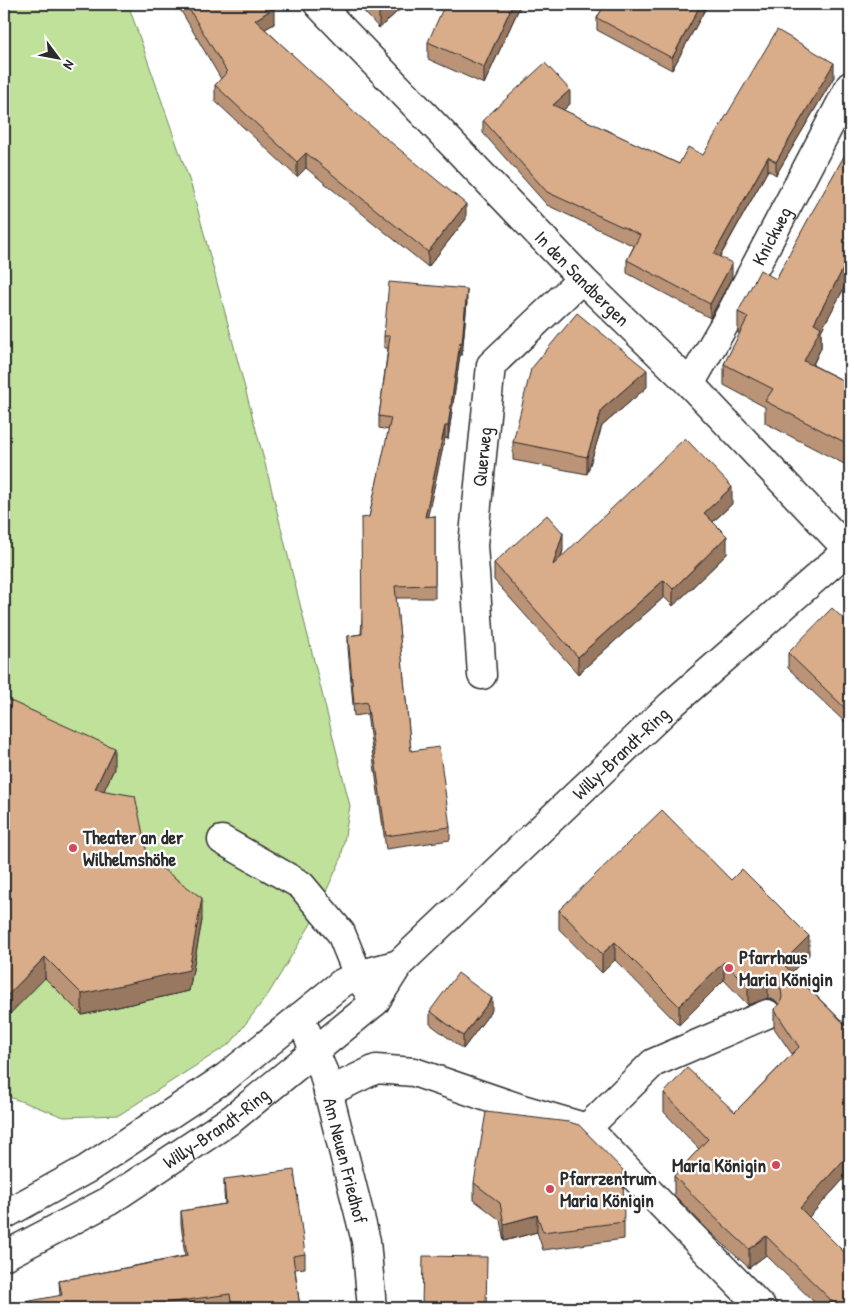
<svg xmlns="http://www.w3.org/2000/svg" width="854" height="1312" font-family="'Patrick Hand',sans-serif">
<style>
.green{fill:#bfe19a;stroke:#758662}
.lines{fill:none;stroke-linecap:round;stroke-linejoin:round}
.minor-casing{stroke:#2b2b2b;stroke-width:31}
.major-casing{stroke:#2b2b2b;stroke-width:31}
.minor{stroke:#fff;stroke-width:28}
.major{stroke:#fff;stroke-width:28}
.wall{fill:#bb9477;stroke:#2b2b2b}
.shaded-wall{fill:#987861;stroke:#2b2b2b}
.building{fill:#d9ac8a;stroke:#2b2b2b}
.poi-dot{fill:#d1495b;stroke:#fff;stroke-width:2}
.labels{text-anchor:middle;stroke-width:4.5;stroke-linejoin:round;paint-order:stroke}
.street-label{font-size:19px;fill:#2b2b2b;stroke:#fff}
.poi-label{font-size:19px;font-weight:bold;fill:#2b2b2b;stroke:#fff;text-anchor:start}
</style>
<rect width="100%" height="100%" fill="#fff"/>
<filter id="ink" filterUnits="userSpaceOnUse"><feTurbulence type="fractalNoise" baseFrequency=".02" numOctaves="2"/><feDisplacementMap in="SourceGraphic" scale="10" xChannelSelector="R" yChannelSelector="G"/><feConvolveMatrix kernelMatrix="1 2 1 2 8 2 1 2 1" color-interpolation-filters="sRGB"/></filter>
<g filter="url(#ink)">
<path class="green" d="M4,4H128L192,188L268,475L350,806L341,859L312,922L269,993L231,1043L119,1115L64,1117L4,1095Z"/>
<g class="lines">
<g class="minor-casing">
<g id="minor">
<path id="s1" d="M318,4L582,279L690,384L850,552"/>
<path id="s2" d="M690,384L731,313L850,86"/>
<path id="s3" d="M482,675L473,545L491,365L582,279"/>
<path d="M222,840L301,885L341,933L358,975L375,1002"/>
<path id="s4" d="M300,1017L323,1071L366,1241L372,1308"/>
<path d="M328,1092L376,1069L414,1072L522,1109L587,1128L762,1308"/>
<path d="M587,1128L653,1063L767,1014"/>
</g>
</g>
<g class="major-casing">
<g id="major">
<path d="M4,1215L87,1169L226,1077L342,983L358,975L399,964"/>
<path id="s5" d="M4,1256L109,1201L232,1119L375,1002L399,964L671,705L850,548"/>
</g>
</g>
<use href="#minor" class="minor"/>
<use href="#major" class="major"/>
</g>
<path class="wall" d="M177,4H271L274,24L265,29L466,219L428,267L306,168L297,177L215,101V85L221,79Z
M357,4H406L379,28Z
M521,4L484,84L428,59V42Z
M605,4H708L672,70L597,30V18Z
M834,77L776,175L768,170L720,257L732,277L710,318L627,273V260L634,246L547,205L483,133V120L570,104L563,110L679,164L703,155Z
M850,146V277L821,331V348L813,365L850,384V467L765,423V407L724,385V364L740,334L738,333V312L776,279Z
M467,302L462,355H460L448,439L445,438L427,517L435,516V598H396L411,751L450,827V840L386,849L367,714L354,716L348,648V636L361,634L369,517L389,430L379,428V416L388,348H384V336Z
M647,387L602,426L587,474L513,460V442Z
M732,504L713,522L727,554L673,606L664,597L578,674L494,580V563L563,550L561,558Z
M850,625V727L788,668V653Z
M4,698L114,769L104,790L148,858L202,920L189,991L82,1015L45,978Z
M731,880L809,955L792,972L850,1029V1172L809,1217L850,1308H820L766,1255L749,1268L710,1232L674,1195V1176L699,1149L664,1112V1093L735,1112L792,1054L774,1028V1009L779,1005L776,1001L768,998L748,1005L724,980L679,1025L615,960L602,973L559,929V910Z
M492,1010L463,1049L430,1024V1011Z
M224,1179L305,1254V1268L295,1269L300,1308H4L60,1296L59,1281L185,1256L181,1224V1211L225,1204L224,1193Z
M474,1183L624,1222V1239L543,1250L537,1232L504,1241L500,1220L474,1200Z"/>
<path class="shaded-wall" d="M387,4H406L379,28V11Z
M513,4H521L484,84V67Z
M701,4H708L672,70V58Z
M274,8V24L255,35V20Z
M834,63V77L776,175V162Z
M570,90V104L553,119V105Z
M306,153V168L297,177V162Z
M768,157V170L714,267V254Z
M466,204V219L428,267V252Z
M850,256V277L821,331V348L804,382V361L814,323Z
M732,263V277L710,318V304Z
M467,289V302L462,355V343Z
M460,342V355L448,439V426Z
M647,370V387L602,426L587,474V457L602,409Z
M445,426V438L425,529V517Z
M732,487V504L704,530V513Z
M563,533V550L553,582V565Z
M727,536V554L673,606V589Z
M664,580V597L578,674V657Z
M114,748V769L95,810V789Z
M202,898V920L189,991L82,1015V994Z
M809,936V955L782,982V963Z
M615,942V960L602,973V954Z
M45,957V978L4,1020V999Z
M724,962V980L679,1025V1006Z
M768,980V998L748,1005V986Z
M492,998V1010L463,1049V1036Z
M850,1153V1172L800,1227V1208Z
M537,1215V1232L504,1241V1224Z
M766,1236V1255L749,1268V1249Z
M850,1296V1308H839Z"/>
<path class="building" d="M186,4H271L274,8L255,20L359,116L466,204L428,252L306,153L297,162L215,85L227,72Z
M372,4H387L379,11Z
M445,4H513L484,67L428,42Z
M605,4H701L672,58L597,18Z
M777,30L834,63L776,162L768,157L714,254L732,263L710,304L627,260L640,235L547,192L483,120L545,63L570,90L553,105L679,164L688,147L703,155Z
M850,146V256L814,323L821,327L804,361L850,384V445L765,401L773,389L724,364L748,317L738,312L760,270L776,279L811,214Z
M389,282L467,289L462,343L460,342L448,426H445L425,517L435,516V585L395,586L411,751L439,747L450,827L386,836L367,702L354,704L348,636L362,634L361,518L369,517L391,418L379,416L390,336H384Z
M577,313L647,370L602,409L587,457L513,442L531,369Z
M685,438L732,487L704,513L727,536L673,589L664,580L578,657L494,563L547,515L563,533L553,565Z
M832,608L850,625V713L788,653Z
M4,698L114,748L95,789L135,796L148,858L202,898L189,970L82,994L45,957L4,999Z
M662,810L731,880L742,869L809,936L782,963L850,1029V1153L800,1208L850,1258V1296L839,1308L766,1236L749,1249L710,1213L674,1176L708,1139L664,1093L687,1068L735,1112L799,1047L774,1009L780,1004L782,997L781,989L776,982L768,980L748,986L724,962L679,1006L615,942L602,954L559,910Z
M458,973L492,998L463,1036L430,1011Z
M486,1112L569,1122L579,1125L623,1170L624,1222L543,1232L537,1215L504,1224L500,1203L474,1183Z
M294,1170L305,1254L293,1256L300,1308H232L230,1294L145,1306L146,1308H4V1306L62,1295L59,1281L187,1256L181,1211L226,1204L224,1179Z
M423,1256L487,1257L486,1308H422Z"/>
</g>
<g class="poi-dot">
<circle cx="73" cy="848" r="5"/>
<circle cx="729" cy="968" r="5"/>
<circle cx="776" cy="1165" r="5"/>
<circle cx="550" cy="1189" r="5"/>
</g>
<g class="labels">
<g class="street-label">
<text dy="7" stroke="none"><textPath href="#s2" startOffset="169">Knickweg</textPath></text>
<text dy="7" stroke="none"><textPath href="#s1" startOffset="381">In den Sandbergen</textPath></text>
<text dy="7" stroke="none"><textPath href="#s3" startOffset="219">Querweg</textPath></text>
<text dy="7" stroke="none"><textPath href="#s5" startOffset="802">Willy-Brandt-Ring</textPath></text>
<text dy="7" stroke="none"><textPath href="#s5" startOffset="248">Willy-Brandt-Ring</textPath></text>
<text dy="7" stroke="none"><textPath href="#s4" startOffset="151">Am Neuen Friedhof</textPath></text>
</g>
<g class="poi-label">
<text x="83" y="844">Theater an der<tspan x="83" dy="22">Wilhelmshöhe</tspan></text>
<text x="739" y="964">Pfarrhaus<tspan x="739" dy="22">Maria Königin</tspan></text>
<text x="766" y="1172" text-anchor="end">Maria Königin</text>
<text x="560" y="1185">Pfarrzentrum<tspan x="560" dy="22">Maria Königin</tspan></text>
</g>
</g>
<rect width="854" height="1312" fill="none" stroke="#fff" stroke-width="20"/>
<rect x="10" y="10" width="834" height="1292" fill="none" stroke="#2b2b2b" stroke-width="2" filter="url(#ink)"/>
<g transform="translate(58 58) rotate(122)" stroke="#ffffff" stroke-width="4" paint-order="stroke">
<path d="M0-4L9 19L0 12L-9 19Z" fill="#2b2b2b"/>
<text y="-8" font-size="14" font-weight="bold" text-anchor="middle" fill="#2b2b2b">N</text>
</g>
</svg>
